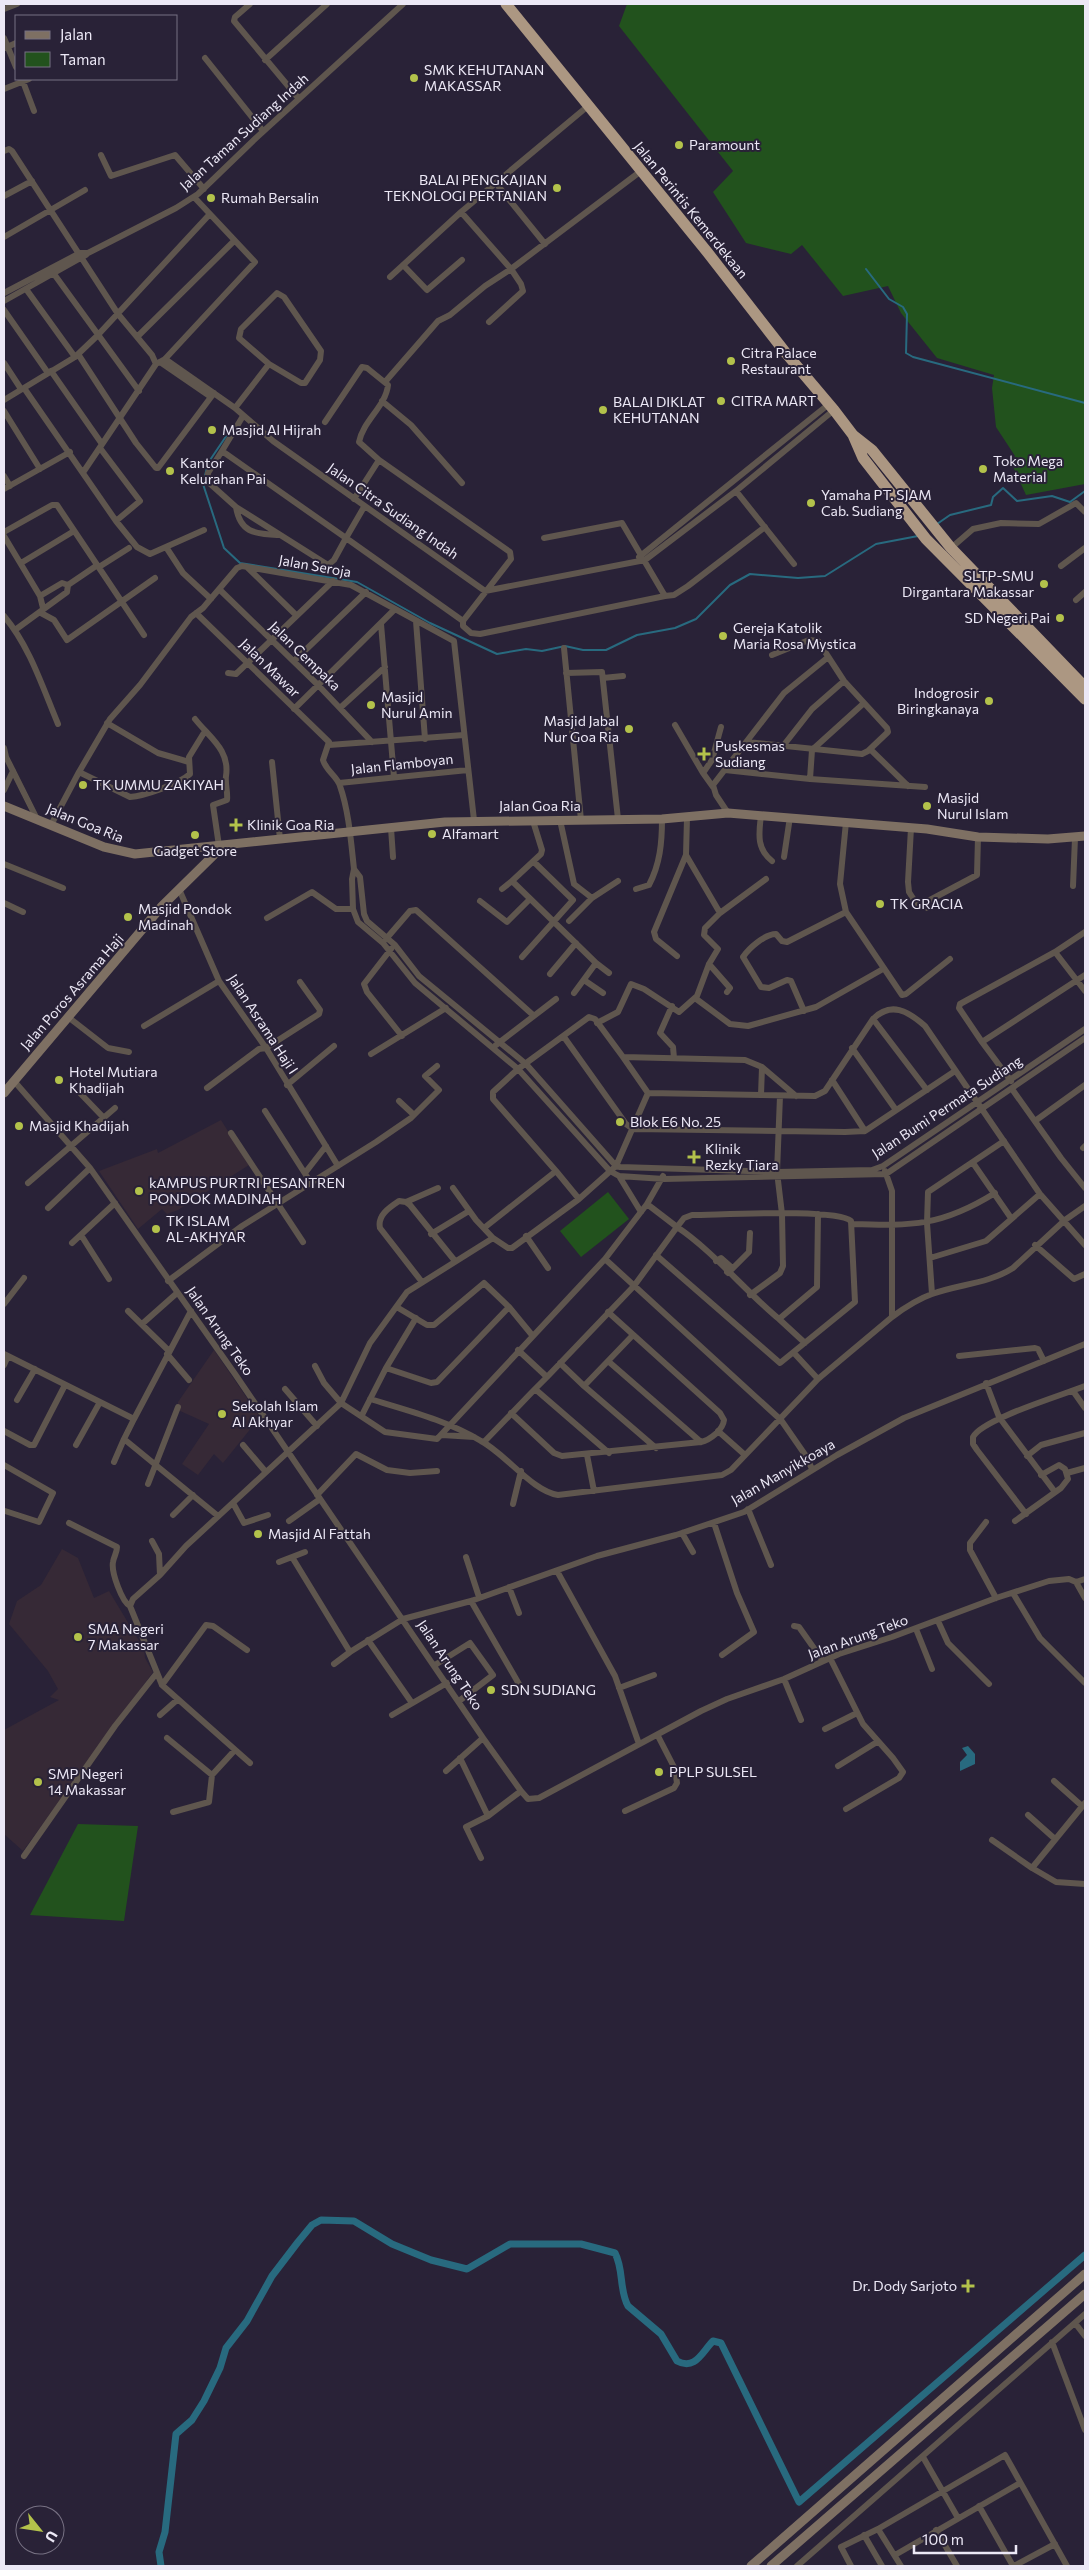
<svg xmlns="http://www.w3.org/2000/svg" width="1089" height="2570" font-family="Commissioner,sans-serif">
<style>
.education{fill:#362936}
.green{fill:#22521d}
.water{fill:#286a7f}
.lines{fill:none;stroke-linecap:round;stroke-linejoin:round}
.stream{stroke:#286a7f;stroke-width:2}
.canal{stroke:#286a7f;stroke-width:7}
.street{stroke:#5f564e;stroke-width:6}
.secondary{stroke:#7e7063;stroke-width:9}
.highway{stroke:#ac9782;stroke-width:11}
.poi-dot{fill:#b3c24b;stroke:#292237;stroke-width:2}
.labels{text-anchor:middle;stroke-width:4;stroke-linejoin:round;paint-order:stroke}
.poi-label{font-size:14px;fill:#ece8f6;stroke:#292237;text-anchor:start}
.street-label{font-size:14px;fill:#ece8f6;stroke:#292237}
</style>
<rect width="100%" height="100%" fill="#292237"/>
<path class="education" d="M221,1120L249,1165L178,1210L167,1214L162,1209L138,1229L99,1171L157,1149L158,1153Z
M214,1350L260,1417L223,1463L214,1454L198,1475L182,1464L209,1424L178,1410V1402Z
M62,1549L78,1558L94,1598L109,1591L144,1649L145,1658L153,1672L23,1851L4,1834V1730L59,1700L50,1697L58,1689L48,1671L9,1624L17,1601L41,1585Z"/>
<path class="green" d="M627,4H1085V484L1026,495L1011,462L1015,456L996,427L992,388L994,375L937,358L901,313L888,286L843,296L802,245L791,254L746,243L713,192L733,171L619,26Z
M608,1192L629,1219L581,1257L560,1231Z
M78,1824L138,1826L124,1921L30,1915Z"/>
<path class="water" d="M968,1746L975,1754V1764L960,1771V1762L967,1755L962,1748Z"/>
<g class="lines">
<path class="stream" d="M866,269L889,299L903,307L907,314L906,353L913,357L1085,403
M231,429L208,463L203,484L224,548L240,563L357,582L430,623L497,654L526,649L542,651L565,646L583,650H606L637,635L675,628L696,619L730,585L750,574L798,578L825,576L876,544L918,536
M937,524L950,515L991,505L993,497L1003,488L1017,501L1052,496L1070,502L1085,491"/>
<path class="canal" d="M161,2566L159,2552L165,2532L176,2434L192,2420L204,2401L220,2368L226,2348L247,2321L272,2276L298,2242L312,2225L321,2220L354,2221L392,2244L431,2260L467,2269L510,2244H581L615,2253C624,2270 619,2290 628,2306L661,2334L677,2361C695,2371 702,2352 713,2341L721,2343L799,2502L1085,2255"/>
<path class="street" d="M250,4L235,17L234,21L299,99
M4,9L17,4
M4,38L16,67
M5,48L16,43
M205,58L263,131
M265,60L327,4
M22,79L34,111
M4,89L29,79
M4,151L9,149L12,151L118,314L152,355L156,364
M101,155L111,176L175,155L204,189
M499,187L545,244
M4,196L32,181
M461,212L511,269L641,171
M4,237L85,190
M403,265L427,290L462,260
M54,274L139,391
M390,277L461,212L588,106
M26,289L75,357
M4,293L80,253H88L176,208L198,194L256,138L403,4
M277,293L284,297L321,351L320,360L305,383H301L269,364L239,338L241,329Z
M4,301L86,255
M4,310L48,373
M137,337L234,241
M78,354L136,443L156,468H158L214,393
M165,359L235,408L273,441L485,591L645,560L736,491L834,410
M160,362L211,397
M4,363L21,389
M51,371L102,444
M385,382L438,321L450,315L485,286L511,269L521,284L523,291L489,322
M24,388L116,521L137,547L150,554L204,530
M4,400L75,357L97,336L209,215
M382,401L411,425L462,483
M235,408L269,364
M4,411L40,469
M243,416L222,451L346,538L364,507
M325,422L362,367L367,368L388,385C386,406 363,421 359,442L379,460L354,499
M100,448L140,501L116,521
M222,451L208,473L207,481L236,507L328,565L334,560L346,538L463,621
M379,460L510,552L511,559L463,621V626L471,633L480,634L665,596
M84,471L156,364L165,359L255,262L194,197
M4,476L10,486
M4,489L70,452
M736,491L794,564
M236,507C240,532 254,534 277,535
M4,532L52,505H57L144,635
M4,536L40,596L43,608
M544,538L622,523L665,596L674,595L688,586L765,527
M166,547L183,573L211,599
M951,548L973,529L1001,523L1039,524L1076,503L1085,512
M639,557L829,404
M21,563L74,531
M1061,566L1085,548
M99,567L129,548
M247,567L296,615
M219,589L318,685L372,742
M40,596L62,583L68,585L96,566
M1076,600L1085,592
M41,613L54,620L67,640L155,578
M196,613L329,742L323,760C326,771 337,776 340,786C349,812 351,842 354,869L352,879L353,909L358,922L383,943L415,983L518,1069L610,1171L619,1176L664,1179L886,1174L1085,1038
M4,616C30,647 42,686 58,724
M416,621L425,739
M381,624L394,777
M15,630L67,592L68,585
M564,648L581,820
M294,661L366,592
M228,673L236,674L333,581
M566,673L602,672L618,819
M603,678L623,676
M340,708L385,667
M294,709L395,609
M195,719C210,738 230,750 226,776C225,784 228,792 227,800L213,805L219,846
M107,723L158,753L189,762
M675,725L703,773
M747,742L862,754L868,751L888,732L887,728L844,681L818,641L809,640L772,655
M329,745L464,735
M783,746L812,709L844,681
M4,748L6,757L37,819
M870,749L908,786
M272,762L280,839
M725,770L810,779L925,787
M79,772L110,719L140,685L191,617L203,608L237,568L242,566L351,585L454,641L474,820
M810,779L812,750L864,703
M339,783L468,770
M713,787L703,773L712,760L721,727
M4,790L13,771
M728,813L716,795L713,785L784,693L827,658
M761,815C759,833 756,848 772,861
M560,820L574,884L592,898
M51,825L79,772L130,797C144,796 179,784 190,774L189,757L205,731
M391,828L393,857
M911,828L908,882L909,892L916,903L926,905
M686,855L720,913
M784,857L790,817
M4,864L63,888
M354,869L360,877L364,914L367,921L395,945L419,976L526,1064L616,1166L620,1167L777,1172L872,1170L883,1166L1085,1029
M512,881L541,854L542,850L533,821
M1073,886L1075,838
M179,889L219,981L266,1048L338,1166
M502,889L512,881L596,963
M636,889L649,885C660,864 662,843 662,819
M480,901L507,922L530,899
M4,903L23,912
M927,908L928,901L977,875L978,837
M846,912L840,884L846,822
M267,918L312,892L336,909H353
M569,921L592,898L618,881
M1085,932L1055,952L1085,991
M386,939L410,911L416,910L533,1015
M391,949L364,984L367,992L402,1036
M677,956L656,939L654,932L686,855L687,818
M522,957L573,900L534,862
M709,964L730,988L727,992
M550,974L576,943
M584,980L603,993
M574,993L596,963L609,973
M695,998L730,1024L748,1026L816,1007L883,969
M672,1006L660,1033L673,1047L674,1058
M804,1011L791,981L787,980L769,988L761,987L743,957C749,948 765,934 776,934L782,941L787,942L846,912L902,995L906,994L950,959
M68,1017L108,1048L129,1052
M597,1023L618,1012L631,984L644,989L679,1012L697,996L709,964L718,949L704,935L705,928L720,913L766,879
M144,1026L219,981
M564,1037L626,1124L633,1129L845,1132L865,1131L955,1071
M982,1042L959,1008L960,1004L1055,952
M496,1045L556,999
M852,1048L896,1110
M371,1054L446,1008
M762,1067L796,1096
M832,1080L865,1131
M14,1081L90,1168L235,1374L483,1738L446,1771
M1011,1081L982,1042L1085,975
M287,1085L334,1046
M207,1088L259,1049L266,1048L319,1014L320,1010L300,982
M1012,1089L1061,1158L1085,1188
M927,1090L873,1019C891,1001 908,1011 925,1026L1040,1194L1085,1245
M79,1092L103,1117
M648,1093L761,1095
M399,1101L414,1115
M265,1111L311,1183
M1035,1121L1085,1085
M231,1133L303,1242
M1083,1148L1085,1146
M973,1163L1011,1218
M556,1171L579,1199
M305,1173L326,1146
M619,1176L641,1212
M28,1183L115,1108
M453,1188L476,1220L493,1238
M406,1202L438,1188
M647,1204L663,1176
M48,1208L90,1168
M852,1224C913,1226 942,1226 995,1193
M484,1228L556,1171L493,1099V1092L518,1069L589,1017L595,1019L623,1057
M431,1234L469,1211
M81,1235L109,1279
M526,1236L548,1268
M72,1243L115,1203
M1035,1245L1074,1279L1085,1274
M656,1255L780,1363L855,1302L851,1221C837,1208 718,1215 692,1215L684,1218L677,1227C713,1251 745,1291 779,1319L817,1287L818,1214
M930,1258L986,1241L1040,1194
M605,1259L781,1420L806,1456L812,1469
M716,1261L721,1258L730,1266L727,1272
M728,1273L749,1252L750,1233
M168,1281L242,1226L376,1142L411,1118L439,1090L425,1076L437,1066
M422,1282L380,1228C377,1215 390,1207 399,1201L406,1202L410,1205L455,1261
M932,1294L927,1223L928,1192L1004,1141
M750,1295L780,1273L783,1266L782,1214L777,1172L780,1096
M4,1304L24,1278
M509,1307L532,1335
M128,1311L169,1351
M892,1317C904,1308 918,1299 932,1294C959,1284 988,1284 1013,1268L1065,1220L1085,1206
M779,1319L805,1343
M142,1324L177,1293
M633,1335L608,1361L701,1442
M518,1350L547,1377L634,1286L677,1227L647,1204L605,1259L437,1439L385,1432L341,1403L370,1343L407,1292L493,1238L508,1248H512L579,1199L616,1166L648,1093L623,1057L745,1060L762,1067L761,1095L815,1096L825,1091L873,1019
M794,1353L818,1379
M4,1354L134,1419L124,1439L218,1516
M167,1354L189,1380
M959,1356L1035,1348L1038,1349L1044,1361
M560,1363L584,1386L608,1361
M4,1365L8,1356
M386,1368L416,1318
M547,1377L535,1389L609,1453
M986,1383L999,1417L1055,1492
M584,1386L656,1448
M285,1389L317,1426
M1073,1391L1085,1408
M370,1399C409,1411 446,1420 481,1441C507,1455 532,1491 558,1495L722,1475L731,1470L818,1379L892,1317V1191L885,1171
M17,1400L35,1369
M511,1413L554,1453L562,1456L701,1442C710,1440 723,1430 724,1420L720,1413L608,1312
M362,1415L386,1368L431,1383L437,1382L509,1307L484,1283L434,1325H427L400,1309
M134,1419L191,1311
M4,1431L30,1445H34L65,1385
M718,1431L745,1455
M442,1435L474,1437
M484,1442L535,1389
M76,1445L100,1402
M243,1445L265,1471
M587,1455L594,1491
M1027,1456L1041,1445L1085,1433
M114,1462L124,1439
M4,1465L53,1493L39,1522L5,1511
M1067,1473L1085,1468
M148,1484L178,1407
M317,1495L356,1454L387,1470L410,1473L437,1471
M233,1503L244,1523L268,1515
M513,1504L521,1471
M748,1509L771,1565
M1026,1514L977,1450L973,1444V1437C982,1419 1063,1395 1085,1386
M173,1515L193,1495
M289,1521L320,1499
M1015,1521L1061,1488L1068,1479L1065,1469L1059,1465L1041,1475
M986,1522L970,1543V1550L996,1598
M69,1523L117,1547C117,1553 114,1556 113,1562C111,1572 122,1602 130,1606
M714,1523L737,1593L754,1632L722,1655
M682,1533L693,1552
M152,1541L159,1554L160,1575
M292,1557L305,1552
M466,1557L479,1597
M279,1562L292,1557L350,1652L403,1619L471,1601L597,1556L676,1535L744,1512L837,1455L904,1418L1085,1344
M557,1571L615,1676L639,1744
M1076,1582L1085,1598
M509,1587L519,1613
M1013,1593L1040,1638L1085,1683
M471,1601L523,1691
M938,1621L948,1643L989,1684
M794,1626L799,1627L823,1661
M916,1629L932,1669
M368,1640L412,1703
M830,1658L863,1724L893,1758L903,1772L899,1778L846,1809
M334,1664L350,1652
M435,1665L470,1643L493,1675L459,1701
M784,1679L801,1720
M162,1685L206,1625L213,1626L247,1650
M619,1688L654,1675
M160,1715L177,1700
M392,1715L447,1683
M825,1729L857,1713
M167,1738L212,1775
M483,1738L521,1791
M460,1758L488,1816
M250,1763L162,1685L130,1606L133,1599L160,1575L186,1546L341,1403L324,1383L315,1366
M838,1766L877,1742
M1054,1781L1082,1806
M625,1811L674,1788L677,1783L675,1769L658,1736
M173,1812L209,1802L212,1775L234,1751
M1028,1815L1055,1839
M992,1840L1032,1868L1085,1803
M24,1856L115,1726L156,1674
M481,1858L466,1827L488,1816L521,1791L528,1799L539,1798L701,1711L727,1699L784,1679L839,1654L892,1637L996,1598L1049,1581L1069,1579L1076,1582L1085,1579
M1032,1868L1056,1882L1085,1884
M1075,2323L1085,2336
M1052,2342L1085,2430
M923,2457L958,2518
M979,2506L1013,2566
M936,2530L957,2566
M864,2535L882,2566
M895,2555L1020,2483
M797,2566L1085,2314
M851,2566L841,2547L878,2529
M901,2566L878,2529L1005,2455L1067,2566
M1014,2566L1055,2544"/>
<path class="secondary" d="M4,806L104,847L135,854L445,822L662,819L728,813L927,829L978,837L1048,839L1085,836
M4,1093L162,906L224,845
M751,2566L1085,2274
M771,2566L1085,2294"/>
<path class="highway" d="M506,4L708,253L785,352L834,410L853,435L863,458L926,539L1085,699
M853,435L872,450L951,548L1085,687"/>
</g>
<g class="poi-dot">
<circle cx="414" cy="78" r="5"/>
<circle cx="679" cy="145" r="5"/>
<circle cx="557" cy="188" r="5"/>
<circle cx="211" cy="198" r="5"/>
<circle cx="731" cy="361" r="5"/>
<circle cx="721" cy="401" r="5"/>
<circle cx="603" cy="410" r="5"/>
<circle cx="212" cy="430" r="5"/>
<circle cx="983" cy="469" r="5"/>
<circle cx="170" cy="471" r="5"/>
<circle cx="811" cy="503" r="5"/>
<circle cx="1044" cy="584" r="5"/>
<circle cx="1060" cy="618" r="5"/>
<circle cx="723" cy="636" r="5"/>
<circle cx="989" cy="701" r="5"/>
<circle cx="371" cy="705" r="5"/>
<circle cx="629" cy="729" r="5"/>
<path d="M701.5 746.5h5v5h5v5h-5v5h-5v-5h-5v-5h5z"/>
<circle cx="83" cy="785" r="5"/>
<circle cx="927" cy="806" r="5"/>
<path d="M233.5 817.5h5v5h5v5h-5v5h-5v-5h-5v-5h5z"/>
<circle cx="432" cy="834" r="5"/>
<circle cx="195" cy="835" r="5"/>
<circle cx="880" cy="904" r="5"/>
<circle cx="128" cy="917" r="5"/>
<circle cx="59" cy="1080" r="5"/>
<circle cx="620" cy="1122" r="5"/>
<circle cx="19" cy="1126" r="5"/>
<path d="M691.5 1149.5h5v5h5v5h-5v5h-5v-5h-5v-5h5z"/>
<circle cx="139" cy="1191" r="5"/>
<circle cx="156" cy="1229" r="5"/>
<circle cx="222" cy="1414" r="5"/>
<circle cx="258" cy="1534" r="5"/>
<circle cx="78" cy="1637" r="5"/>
<circle cx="491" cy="1690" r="5"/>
<circle cx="659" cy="1772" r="5"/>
<circle cx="38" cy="1782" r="5"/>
<path d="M965.5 2278.5h5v5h5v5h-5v5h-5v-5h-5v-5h5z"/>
</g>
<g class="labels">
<g class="poi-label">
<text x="424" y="75">SMK KEHUTANAN<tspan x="424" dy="16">MAKASSAR</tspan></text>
<text x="689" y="150">Paramount</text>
<text x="547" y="185" text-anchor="end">BALAI PENGKAJIAN<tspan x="547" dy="16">TEKNOLOGI PERTANIAN</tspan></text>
<text x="221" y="203">Rumah Bersalin</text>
<text x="741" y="358">Citra Palace<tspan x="741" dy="16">Restaurant</tspan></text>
<text x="731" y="406">CITRA MART</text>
<text x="613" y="407">BALAI DIKLAT<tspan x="613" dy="16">KEHUTANAN</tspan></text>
<text x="222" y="435">Masjid Al Hijrah</text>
<text x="993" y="466">Toko Mega<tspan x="993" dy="16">Material</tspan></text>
<text x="180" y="468">Kantor<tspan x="180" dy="16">Kelurahan Pai</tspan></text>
<text x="821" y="500">Yamaha PT. SJAM<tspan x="821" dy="16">Cab. Sudiang</tspan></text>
<text x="1034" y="581" text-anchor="end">SLTP-SMU<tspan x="1034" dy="16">Dirgantara Makassar</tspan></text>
<text x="1050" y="623" text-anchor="end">SD Negeri Pai</text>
<text x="733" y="633">Gereja Katolik<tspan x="733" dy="16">Maria Rosa Mystica</tspan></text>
<text x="979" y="698" text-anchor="end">Indogrosir<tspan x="979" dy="16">Biringkanaya</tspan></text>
<text x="381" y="702">Masjid<tspan x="381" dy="16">Nurul Amin</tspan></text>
<text x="619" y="726" text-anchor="end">Masjid Jabal<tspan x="619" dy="16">Nur Goa Ria</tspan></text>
<text x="715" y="751">Puskesmas<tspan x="715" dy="16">Sudiang</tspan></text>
<text x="93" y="790">TK UMMU ZAKIYAH</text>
<text x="937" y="803">Masjid<tspan x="937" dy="16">Nurul Islam</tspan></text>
<text x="247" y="830">Klinik Goa Ria</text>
<text x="442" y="839">Alfamart</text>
<text x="195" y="856" text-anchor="middle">Gadget Store</text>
<text x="890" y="909">TK GRACIA</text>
<text x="138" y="914">Masjid Pondok<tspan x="138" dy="16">Madinah</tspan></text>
<text x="69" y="1077">Hotel Mutiara<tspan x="69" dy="16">Khadijah</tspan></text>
<text x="630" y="1127">Blok E6 No. 25</text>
<text x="29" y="1131">Masjid Khadijah</text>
<text x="705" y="1154">Klinik<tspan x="705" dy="16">Rezky Tiara</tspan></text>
<text x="149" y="1188">kAMPUS PURTRI PESANTREN<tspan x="149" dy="16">PONDOK MADINAH</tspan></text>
<text x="166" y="1226">TK ISLAM<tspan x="166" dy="16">AL-AKHYAR</tspan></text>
<text x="232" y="1411">Sekolah Islam<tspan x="232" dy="16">Al Akhyar</tspan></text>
<text x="268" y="1539">Masjid Al Fattah</text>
<text x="88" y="1634">SMA Negeri<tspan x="88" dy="16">7 Makassar</tspan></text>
<text x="501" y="1695">SDN SUDIANG</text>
<text x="669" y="1777">PPLP SULSEL</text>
<text x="48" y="1779">SMP Negeri<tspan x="48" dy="16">14 Makassar</tspan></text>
<text x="957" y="2291" text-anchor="end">Dr. Dody Sarjoto</text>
</g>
<g class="street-label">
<text transform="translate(244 132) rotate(-42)" y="5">Jalan Taman Sudiang Indah</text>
<text transform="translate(691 210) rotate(51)" y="5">Jalan Perintis Kemerdekaan</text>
<text transform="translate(393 511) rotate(35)" y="5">Jalan Citra Sudiang Indah</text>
<text transform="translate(315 566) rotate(10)" y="5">Jalan Seroja</text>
<text transform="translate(305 656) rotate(44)" y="5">Jalan Cempaka</text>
<text transform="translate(270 668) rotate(44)" y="5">Jalan Mawar</text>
<text transform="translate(402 764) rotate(-6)" y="5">Jalan Flamboyan</text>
<text x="540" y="811">Jalan Goa Ria</text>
<text transform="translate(85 823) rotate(22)" y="5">Jalan Goa Ria</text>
<text transform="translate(72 992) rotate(-49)" y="5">Jalan Poros Asrama Haji</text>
<text transform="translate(263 1024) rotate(57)" y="5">Jalan Asrama Haji I</text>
<text transform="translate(947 1107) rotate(-33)" y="5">Jalan Bumi Permata Sudiang</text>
<text transform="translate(220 1331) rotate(55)" y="5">Jalan Arung Teko</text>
<text transform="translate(783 1472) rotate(-30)" y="5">Jalan Manyikkoaya</text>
<text transform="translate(858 1637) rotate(-20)" y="5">Jalan Arung Teko</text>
<text transform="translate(450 1665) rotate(56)" y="5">Jalan Arung Teko</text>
</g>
</g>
<rect width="1089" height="2570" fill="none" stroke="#ece8f6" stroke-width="10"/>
<rect x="15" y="15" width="162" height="65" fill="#292237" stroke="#777183"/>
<rect x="25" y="31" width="25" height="8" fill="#7e7063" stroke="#777183"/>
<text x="60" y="40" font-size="15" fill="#ece8f6">Jalan</text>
<rect x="25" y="52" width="25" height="15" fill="#22521d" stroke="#777183"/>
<text x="60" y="65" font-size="15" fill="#ece8f6">Taman</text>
<g transform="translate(40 2530) rotate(120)"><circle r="24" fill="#292237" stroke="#777183"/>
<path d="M0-4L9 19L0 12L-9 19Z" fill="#b3c24b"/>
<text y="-8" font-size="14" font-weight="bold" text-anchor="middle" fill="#ece8f6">U</text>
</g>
<path d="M914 2545v8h102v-8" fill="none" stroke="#ece8f6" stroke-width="2.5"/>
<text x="922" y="2545" font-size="15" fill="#ece8f6" stroke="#292237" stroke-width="4" paint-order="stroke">100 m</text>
</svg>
